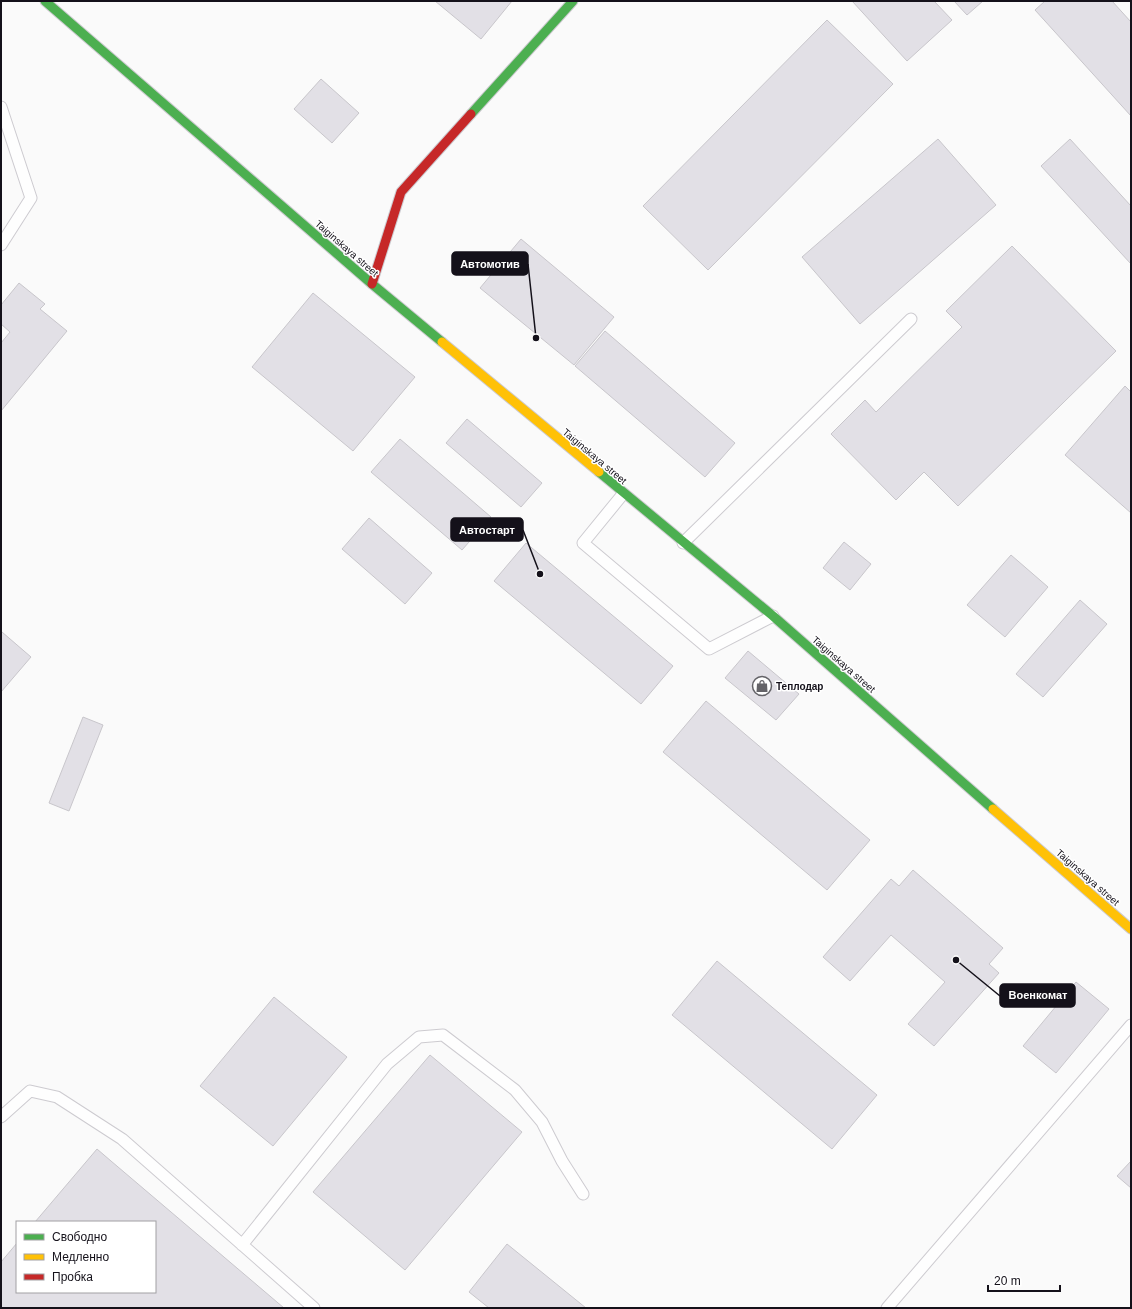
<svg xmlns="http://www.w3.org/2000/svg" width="1132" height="1309" font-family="Arial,sans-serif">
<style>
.building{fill:#e2e0e6;stroke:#c8c6cb}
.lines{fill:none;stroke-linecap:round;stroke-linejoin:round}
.lane-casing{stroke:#cdcbd0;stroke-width:13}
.fast-casing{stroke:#cdcbd0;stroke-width:11}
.slow-casing{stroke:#cdcbd0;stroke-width:11}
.jam-casing{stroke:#cdcbd0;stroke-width:11}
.lane{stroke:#fefefe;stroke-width:11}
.fast{stroke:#4caf50;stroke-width:9}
.slow{stroke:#ffc107;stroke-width:9}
.jam{stroke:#c62828;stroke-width:9}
.labels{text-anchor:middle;stroke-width:3;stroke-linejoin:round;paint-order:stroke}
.street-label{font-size:10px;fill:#14111a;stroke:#fff}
.poi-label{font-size:10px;font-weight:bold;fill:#14111a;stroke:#fff;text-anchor:start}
.leader{fill:none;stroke:#14111a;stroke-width:1.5}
.callout-dot{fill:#14111a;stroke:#fff;stroke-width:1.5}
.callout{fill:#14111a;stroke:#14111a;stroke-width:1.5}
.callout-label{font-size:11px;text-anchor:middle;font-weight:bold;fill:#fff}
</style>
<rect width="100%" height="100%" fill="#fafafa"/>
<path class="building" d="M435,1H512L481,39Z
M852,1H934L952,20L907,61Z
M954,1H983L967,15Z
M1045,1H1112L1131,22V116L1035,10Z
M827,20L893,84L708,270L643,206Z
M321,79L359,113L332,143L294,109Z
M938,139L996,205L860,324L802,257Z
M1070,139L1131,206V264L1041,166Z
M521,239L614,317L574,365L480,288Z
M1012,246L1116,351L958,506L924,472L896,500L831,434L865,400L876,412L962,327L946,311Z
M19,283L45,304L40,309L67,331L1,411V343L10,332L1,324V305Z
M313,293L415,377L353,451L252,367Z
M605,331L735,443L705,477L575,366Z
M1125,386L1131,392V513L1065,455Z
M467,419L542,483L521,507L446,443Z
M400,439L491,517L462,550L371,472Z
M369,518L432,573L405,604L342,549Z
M844,542L871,564L850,590L823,568Z
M526,543L673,666L641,704L494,581Z
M1011,555L1048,587L1005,637L967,605Z
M1080,600L1107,624L1043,697L1016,674Z
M2,632L31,657L1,692V633Z
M748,651L799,694L776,720L725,678Z
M706,701L870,840L827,890L663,752Z
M83,717L103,725L69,811L49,803Z
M913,870L1003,948L989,964L999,973L934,1046L908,1024L945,982L891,935L850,981L823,957L891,879L899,886Z
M717,961L877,1095L832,1149L672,1015Z
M1076,982L1109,1009L1056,1073L1023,1046Z
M274,997L347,1057L273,1146L200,1086Z
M430,1055L522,1132L405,1270L313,1192Z
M97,1149L111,1161L284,1308H1V1262L17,1243V1292H155V1222H35Z
M1131,1161V1188L1117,1176Z
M507,1244L586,1308H489L469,1292Z"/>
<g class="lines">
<g class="lane-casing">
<path id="lane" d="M1,107L31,198L1,245
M623,494L583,543L709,649L773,616
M683,543L911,319
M1,1117L30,1091L57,1097L122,1139L314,1308
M242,1245L387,1064L419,1037L443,1035L515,1090L542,1122L562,1161L583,1194
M887,1308L1131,1025"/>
</g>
<g class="fast-casing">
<path id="fast" d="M45,1L372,284L442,342
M471,114L573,1
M599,472L773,616L993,809"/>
</g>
<g class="slow-casing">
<path id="slow" d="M442,342L599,472
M993,809L1131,929"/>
</g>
<g class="jam-casing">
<path id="jam" d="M372,284L401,192L471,114"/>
</g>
<use href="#lane" class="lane"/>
<use href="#fast" class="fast"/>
<use href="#slow" class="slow"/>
<use href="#jam" class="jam"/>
</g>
<defs>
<g id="shop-ring" transform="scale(1)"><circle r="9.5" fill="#fff" stroke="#646368" stroke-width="1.5"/><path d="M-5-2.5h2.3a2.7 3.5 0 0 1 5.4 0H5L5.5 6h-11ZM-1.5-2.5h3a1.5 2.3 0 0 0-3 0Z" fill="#646368"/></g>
</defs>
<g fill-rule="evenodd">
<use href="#shop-ring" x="762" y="686"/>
</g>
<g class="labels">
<g class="street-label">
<text transform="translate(347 248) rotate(41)" y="4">Taiginskaya street</text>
<text transform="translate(595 456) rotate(40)" y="4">Taiginskaya street</text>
<text transform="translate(844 664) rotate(41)" y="4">Taiginskaya street</text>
<text transform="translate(1088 877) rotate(41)" y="4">Taiginskaya street</text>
</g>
<g class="poi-label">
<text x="776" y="690">Теплодар</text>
</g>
</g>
<path class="leader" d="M536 338L528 264M540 574L523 530M956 960L1000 996"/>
<g class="callout-dot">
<circle cx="536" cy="338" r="4"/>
<circle cx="540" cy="574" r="4"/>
<circle cx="956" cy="960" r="4"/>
</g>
<g class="callout">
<rect x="452" y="252" width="76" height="23" rx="4"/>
<rect x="451" y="518" width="72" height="23" rx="4"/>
<rect x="1000" y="984" width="75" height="23" rx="4"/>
</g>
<g class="callout-label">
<text x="490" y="268">Автомотив</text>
<text x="487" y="534">Автостарт</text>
<text x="1038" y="999">Военкомат</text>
</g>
<rect width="1132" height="1309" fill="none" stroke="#14111a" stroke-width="4"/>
<rect x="16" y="1221" width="140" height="72" fill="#ffffff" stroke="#a1a0a3"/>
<rect x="24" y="1234" width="20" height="6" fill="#4caf50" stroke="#a1a0a3"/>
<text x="52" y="1241" font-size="12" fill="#14111a">Свободно</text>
<rect x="24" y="1254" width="20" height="6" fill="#ffc107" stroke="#a1a0a3"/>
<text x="52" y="1261" font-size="12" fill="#14111a">Медленно</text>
<rect x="24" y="1274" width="20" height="6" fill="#c62828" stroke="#a1a0a3"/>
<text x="52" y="1281" font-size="12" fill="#14111a">Пробка</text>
<path d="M988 1285v6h72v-6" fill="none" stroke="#14111a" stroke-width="2"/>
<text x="994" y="1285" font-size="12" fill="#14111a" stroke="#ffffff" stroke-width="3" paint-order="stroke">20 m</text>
</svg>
